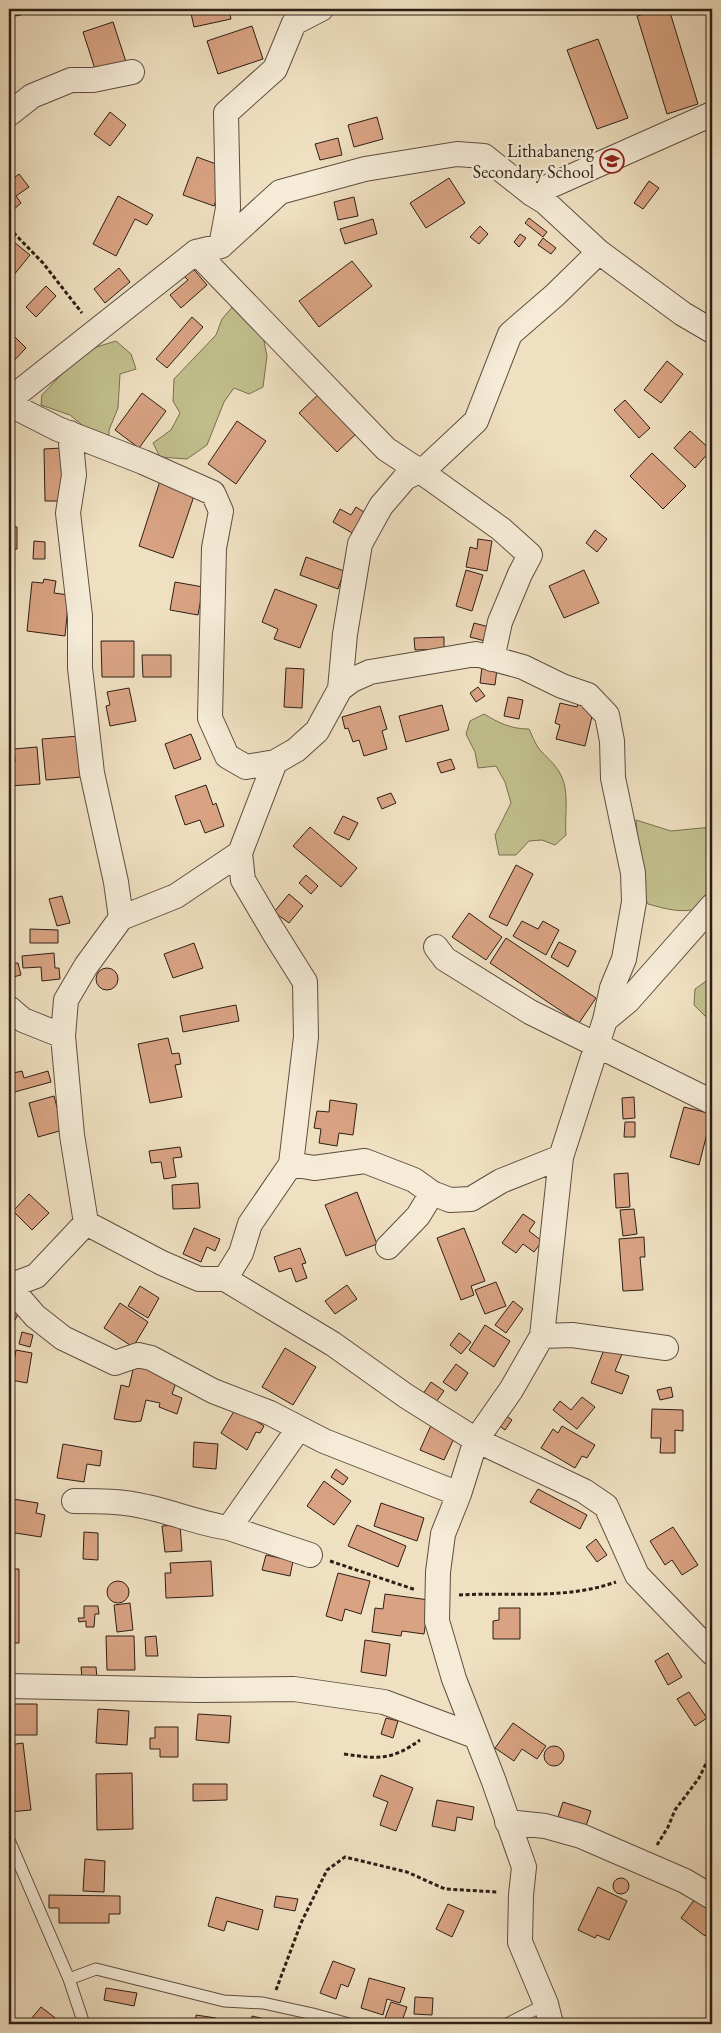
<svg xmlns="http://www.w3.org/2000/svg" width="721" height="2033" font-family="'EB Garamond',serif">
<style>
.green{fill:#c1c08d;stroke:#786f51}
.building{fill:#d9a383;stroke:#2e1e15}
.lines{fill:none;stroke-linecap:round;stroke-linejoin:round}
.lane-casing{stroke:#5e4e40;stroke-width:13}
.street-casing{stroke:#5e4e40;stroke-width:26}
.path{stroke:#2e1e15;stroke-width:3;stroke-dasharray:4 2.5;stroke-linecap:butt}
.lane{stroke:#f5ebd7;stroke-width:11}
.street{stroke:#f5ebd7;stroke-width:24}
.labels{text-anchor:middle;stroke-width:4.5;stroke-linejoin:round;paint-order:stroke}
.poi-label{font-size:18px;fill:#2e1e15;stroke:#f5ebd7;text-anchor:end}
</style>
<rect width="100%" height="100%" fill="#efe0c1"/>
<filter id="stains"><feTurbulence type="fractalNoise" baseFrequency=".004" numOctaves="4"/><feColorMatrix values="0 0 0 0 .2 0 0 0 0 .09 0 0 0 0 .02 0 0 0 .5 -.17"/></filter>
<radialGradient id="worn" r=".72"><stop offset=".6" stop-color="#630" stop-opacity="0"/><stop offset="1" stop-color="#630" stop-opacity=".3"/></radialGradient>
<path class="green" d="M235,304L262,331L267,356L263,387L249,394L234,388L224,402L207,445L187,459L160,457L153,443L171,430L180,413L173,401L174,379L216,335L222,319Z
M116,341L131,354L136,369L120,374L118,408L109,430V440L87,429L70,415L41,405L42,395L75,360L93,348Z
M484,714C499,723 511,729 529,729C532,735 535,744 540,750C545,756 553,762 558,770C571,789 564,814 566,835L555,845L542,840L529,841L516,855H499L495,835L511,803L505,782L496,766L478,768L475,752L466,734L470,721Z
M636,820L671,831L712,827V889L698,909C680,913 666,909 648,904L641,891Z
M709,979L712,980V1019L705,1016L694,1005L695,989Z"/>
<path class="building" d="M9,9H20L21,15L9,17Z
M190,9H229L231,19L194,27Z
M661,9H669L698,104L667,114L637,16Z
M113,22L126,62L96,72L83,32Z
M252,26L263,59L218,74L207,41Z
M598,39L628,118L597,129L567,50Z
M110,112L126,125L110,146L94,134Z
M377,117L383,139L354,147L348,125Z
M338,138L342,155L320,160L315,144Z
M197,157L227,168L214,206L183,195Z
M19,174L29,187L16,196L21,203L12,211L9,207V182Z
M449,178L465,203L426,228L410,203Z
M649,181L659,188L643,209L634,203Z
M118,196L153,215L147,225L135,219L116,256L93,244Z
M354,197L358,216L338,220L334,202Z
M529,218L547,232L543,237L525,223Z
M373,219L377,234L345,244L340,229Z
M480,226L488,234L479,244L470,237Z
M520,234L526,238L519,247L514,242Z
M9,238L30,255L13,276L9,273Z
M543,238L556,248L551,254L538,245Z
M352,261L372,286L319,327L299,301Z
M190,265L207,285L181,308L170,295L188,280L181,273Z
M119,268L130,282L105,303L94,289Z
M46,286L56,296L36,317L26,307Z
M192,317L203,327L167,368L156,359Z
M9,331L26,348L9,366Z
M667,361L683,374L661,403L644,390Z
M322,391L360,430L337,452L299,413Z
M142,393L166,411L139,448L115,430Z
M625,400L650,428L639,438L614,410Z
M237,421L266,441L236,484L208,464Z
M690,431L711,450L695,468L674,448Z
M62,448L63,501H45L44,449Z
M652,453L686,486L663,509L630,476Z
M160,481L195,493L173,558L139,546Z
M356,507L367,514L354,534L333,522L340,509L351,515Z
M9,526L17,527V549H9Z
M595,530L607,539L597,552L586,543Z
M478,539L492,541L487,571L466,567L470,547L477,549Z
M34,541L45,542V559H33Z
M306,557L344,571L338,589L300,575Z
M466,570L483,575L472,611L456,606Z
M584,570L599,603L564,618L549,586Z
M44,579L56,581L54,593L69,595L65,636L27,631L32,582L43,583Z
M175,582L203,587L198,615L170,610Z
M275,589L317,605L300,648L274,639L278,629L262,622Z
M474,623L489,627L485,641L470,637Z
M444,637V649L415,650L414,638Z
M101,641H134V677H102Z
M142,655H171V677H143Z
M482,667L497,669L495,685L480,683Z
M286,668L304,669L302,708L284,707Z
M478,687L485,696L476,702L470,693Z
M129,688L136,721L110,726L106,706L110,705L107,692Z
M508,697L523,700L519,719L504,716Z
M560,703L577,707L578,704L594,708L585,746L556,739L560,725L555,723Z
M442,705L449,730L406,742L399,716Z
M380,706L387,729L382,731L387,749L364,756L359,740L353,742L348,728L345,729L342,717Z
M191,734L201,759L174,769L165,744Z
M79,736L82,777L46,780L42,739Z
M37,747L40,784L9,786V762H15L14,749Z
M451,759L455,769L441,773L437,763Z
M206,785L213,805L216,803L224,826L205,833L200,820L185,825L175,796Z
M391,793L396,803L382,809L377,798Z
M343,816L358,823L349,840L334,833Z
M310,827L357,868L341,887L293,846Z
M516,865L533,874L507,926L489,917Z
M306,875L318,886L311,894L299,883Z
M289,894L303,906L289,923L274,912Z
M62,896L70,923L57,926L49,899Z
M469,913L502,937L486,960L452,937Z
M522,921L538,929L543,921L559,930L546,955L513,936Z
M30,929L58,930V943H30Z
M506,938L596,998L579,1023L490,963Z
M559,942L576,951L568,967L551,957Z
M194,943L203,968L173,978L164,954Z
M54,953L55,968H59L60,979L42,981L41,967L23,968L22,956Z
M18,963L21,975L9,978V964Z
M96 979a11 11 0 1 1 22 0a11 11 0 1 1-22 0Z
M236,1005L239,1021L183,1032L180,1016Z
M168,1038L172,1054L179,1053L181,1064L175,1065L182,1097L150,1103L138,1044Z
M22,1071L24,1078L48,1071L51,1082L11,1093L9,1074Z
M54,1096L63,1130L38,1137L29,1103Z
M634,1097L635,1118L623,1119L622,1098Z
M330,1100L357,1104L353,1135L339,1133L337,1146L319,1143L321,1129L314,1128L317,1111L329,1112Z
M684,1107L712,1114L699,1165L670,1157Z
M625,1122H635V1137H624Z
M180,1147L182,1157L173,1158L176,1177L164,1179L161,1162L151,1163L149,1151Z
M628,1173L630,1207L616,1208L614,1174Z
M198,1183L200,1208L173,1209L172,1185Z
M357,1192L377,1244L346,1256L325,1205Z
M29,1194L49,1213L32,1230L13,1211Z
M634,1209L637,1234L623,1236L620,1210Z
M523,1214L535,1222L529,1231L542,1241L534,1252L523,1244L516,1253L502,1243Z
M194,1228L220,1239L215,1251L207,1247L201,1262L183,1254Z
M464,1228L485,1281L471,1286L474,1295L461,1300L437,1238Z
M644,1237L645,1257H640L643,1290L623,1291L619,1239Z
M300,1248L306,1263L302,1264L307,1278L296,1282L291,1268L279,1272L274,1257Z
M496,1282L506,1306L485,1314L475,1290Z
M347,1285L357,1299L335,1314L325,1301Z
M140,1286L159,1298L148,1318L128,1306Z
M513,1301L523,1309L506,1333L495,1325Z
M120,1303L148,1322L133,1347L104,1328Z
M9,1304L20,1310L14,1322L9,1320Z
M485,1325L510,1341L494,1367L469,1350Z
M22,1332L33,1335L30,1347L19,1344Z
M459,1333L471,1342L461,1354L450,1345Z
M605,1347L622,1354L615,1371L629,1376L622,1394L591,1383Z
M285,1348L316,1367L293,1405L262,1387Z
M16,1350L32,1353L27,1383L11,1380Z
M135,1361L177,1380L172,1394L182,1398L177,1414L159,1407L160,1403L146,1400L141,1421L134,1422L114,1419L121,1385L129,1387Z
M456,1364L468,1373L456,1391L443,1382Z
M431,1382L444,1391L436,1402L423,1394Z
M671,1387L673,1397L660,1400L657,1390Z
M582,1397L595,1407L577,1429L553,1410L560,1401L571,1410Z
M236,1408L264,1426L260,1433L256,1432L247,1450L221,1433Z
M652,1409L683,1410V1431L675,1430V1453H660L661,1438H651Z
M504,1414L512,1420L505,1430L497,1424Z
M432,1423L456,1434L444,1460L420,1450Z
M562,1426L595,1445L587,1458L582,1456L575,1468L541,1448L553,1429L558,1433Z
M194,1442L218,1444L216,1469L193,1467Z
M63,1444L102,1451L100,1466L87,1464L84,1482L57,1478Z
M336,1469L348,1478L343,1485L331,1477Z
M324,1481L351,1501L334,1525L307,1506Z
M538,1489L587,1515L580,1529L530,1502Z
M13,1499L38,1503L36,1513L45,1515L41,1537L9,1532Z
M381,1503L424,1518L417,1541L374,1526Z
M180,1525L182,1551L165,1552L162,1526Z
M357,1525L406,1546L398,1567L348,1546Z
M673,1527L698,1565L682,1575L672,1560L665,1565L650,1541Z
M84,1532L98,1533V1560L83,1559Z
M596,1539L607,1555L597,1562L586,1547Z
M266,1555L293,1561L290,1576L262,1570Z
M211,1561L213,1596L166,1598L165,1573H171L170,1563Z
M9,1569H19V1643H9Z
M338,1573L370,1581L361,1614L345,1609L342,1621L326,1616Z
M107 1592a11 11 0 1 1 22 0a11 11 0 1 1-22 0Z
M385,1594L429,1600L424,1634L402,1631L401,1636L372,1632L375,1608L383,1609Z
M130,1603L133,1630L117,1632L114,1605Z
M84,1606H98L99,1614H95L94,1627H86V1621L79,1622L78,1618H84Z
M499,1608H520V1639H493V1621L499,1620Z
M106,1636H134L135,1670H107Z
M156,1636L158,1656H146L145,1637Z
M365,1640L390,1644L386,1676L361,1672Z
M668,1653L682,1677L668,1685L655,1661Z
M81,1667H96L97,1678L82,1679Z
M689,1692L707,1718L695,1726L677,1699Z
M9,1704H37V1735H9Z
M98,1709L129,1711L127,1745L96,1743Z
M198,1714L231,1716L229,1743L196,1740Z
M386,1718L398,1721L393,1738L381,1734Z
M513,1723L546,1746L537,1759L522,1749L514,1761L495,1748Z
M155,1727H178V1757H160V1749H150V1738H155Z
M23,1743L31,1810L9,1812V1745Z
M544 1756a10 10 0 1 1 20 0a10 10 0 1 1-20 0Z
M132,1773L133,1829L97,1830L96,1774Z
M381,1775L413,1788L396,1831L380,1825L388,1802L373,1796Z
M193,1784H227V1800L193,1801Z
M437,1800L474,1807L472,1820L457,1817L455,1831L432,1826Z
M563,1802L591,1811L586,1826L558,1817Z
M85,1859L105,1861L104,1892L83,1891Z
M613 1886a8 8 0 1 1 16 0a8 8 0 1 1-16 0Z
M598,1887L627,1901L609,1940L597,1935L595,1938L578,1930Z
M49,1895L120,1896V1914H109V1923H59V1908H49Z
M276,1896L298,1899L295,1911L274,1907Z
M697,1896L712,1907V1926L705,1936L681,1918Z
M216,1897L263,1910L258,1930L227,1921L224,1931L208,1926Z
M448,1904L464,1911L452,1937L436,1929Z
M333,1961L355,1969L348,1987L341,1984L336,1999L320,1993Z
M369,1978L405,1988L400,2003L387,1999L383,2015L361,2008Z
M106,1988L137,1993L134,2006L104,2000Z
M415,1997L433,1998L432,2015L414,2014Z
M391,2002L407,2007L401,2024L384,2021Z
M41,2007L63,2024H37L31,2019Z
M196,2015L216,2018L215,2024H195Z
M252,2016L265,2019L263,2024H250Z"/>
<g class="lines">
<g class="lane-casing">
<path id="lane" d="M9,1840L69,1979L84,2024
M69,1979L96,1969L224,2001L263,2003L313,2014L349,2024
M507,2024L546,2004"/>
</g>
<g class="street-casing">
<path id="street" d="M9,114L32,96L71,80H93L132,72
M532,194L712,114
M221,246L228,208L226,113L275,69L294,23L321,9
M196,252L386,449L430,478L501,529L530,555L520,574L500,622L492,659
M9,400L196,252L221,246L280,192L365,169L457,154L484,156L532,194L545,202L599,252L683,314L712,331
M9,404L58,429L143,462L213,493L221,511L214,548L210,718L227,756L246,767L275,762
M70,433L74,475L68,513L80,616V668L92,773L116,882L121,918
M340,689L345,634L360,544L381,506L405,478L428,466L476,421L510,334L555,295L599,252
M240,853L243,880L273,931L305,982L306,1037L291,1164L250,1224L241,1253L225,1279H199L162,1263L86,1223L72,1135L63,1036L66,1000L86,966L121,918L176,896L240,853L275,762L296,750L317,731L340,689L352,680L370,672L476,654L523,667L562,686L588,695L607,715L612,741L613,778L633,873L634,902L624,959L612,988L605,1020L561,1157L542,1336L511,1390L476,1440L459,1494L443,1534L438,1572L437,1621L454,1679L493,1779L524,1867L521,1895L520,1942L546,2004L551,2024
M436,947L445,959L530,1012L712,1102
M9,1008L23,1020L63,1036
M605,1020L628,1001L712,906
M291,1164L314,1168L365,1161L414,1180L432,1193L418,1216L388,1247
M432,1193L450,1200L471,1199L501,1181L561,1157
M86,1223L36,1276L9,1286L35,1316L63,1338L115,1363L138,1355L151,1358L213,1391L270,1413L324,1441L459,1494
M225,1279L333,1344L406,1396L476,1440L584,1491L606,1506L637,1575L712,1653
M542,1336L572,1335L666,1348
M74,1501C99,1501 123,1501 147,1507C175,1513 201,1524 229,1528L299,1428
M229,1528L310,1555
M9,1686L199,1690L294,1689L384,1702L475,1736
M507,1822L545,1826L581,1836L685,1881L712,1897"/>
</g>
<path class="path" d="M9,228L43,263L82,313
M330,1561L416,1590
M459,1595C512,1592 565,1600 616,1582
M344,1754C378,1759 391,1761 420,1740
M657,1845L668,1827L675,1810L699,1778L712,1751
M276,1990L301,1923L327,1870L345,1857L407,1872L445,1889L498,1892"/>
<use href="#lane" class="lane"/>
<use href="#street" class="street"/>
</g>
<defs>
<g id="school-ring" transform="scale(1.25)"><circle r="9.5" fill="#f5ebd7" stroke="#8f2418" stroke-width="1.5"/><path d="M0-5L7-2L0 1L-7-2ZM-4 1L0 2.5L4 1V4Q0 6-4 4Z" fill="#8f2418"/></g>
</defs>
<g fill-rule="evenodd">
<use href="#school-ring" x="612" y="161"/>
</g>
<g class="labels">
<g class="poi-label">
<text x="594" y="157">Lithabaneng<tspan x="594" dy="21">Secondary School</tspan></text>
</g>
</g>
<rect width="721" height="2033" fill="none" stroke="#efe0c1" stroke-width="30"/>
<rect x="10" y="10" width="701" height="2013" fill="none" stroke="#2e1e15" stroke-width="2.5"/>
<rect x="15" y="15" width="691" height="2003" fill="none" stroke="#2e1e15"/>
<rect width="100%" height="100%" filter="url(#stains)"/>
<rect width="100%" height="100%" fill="url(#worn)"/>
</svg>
